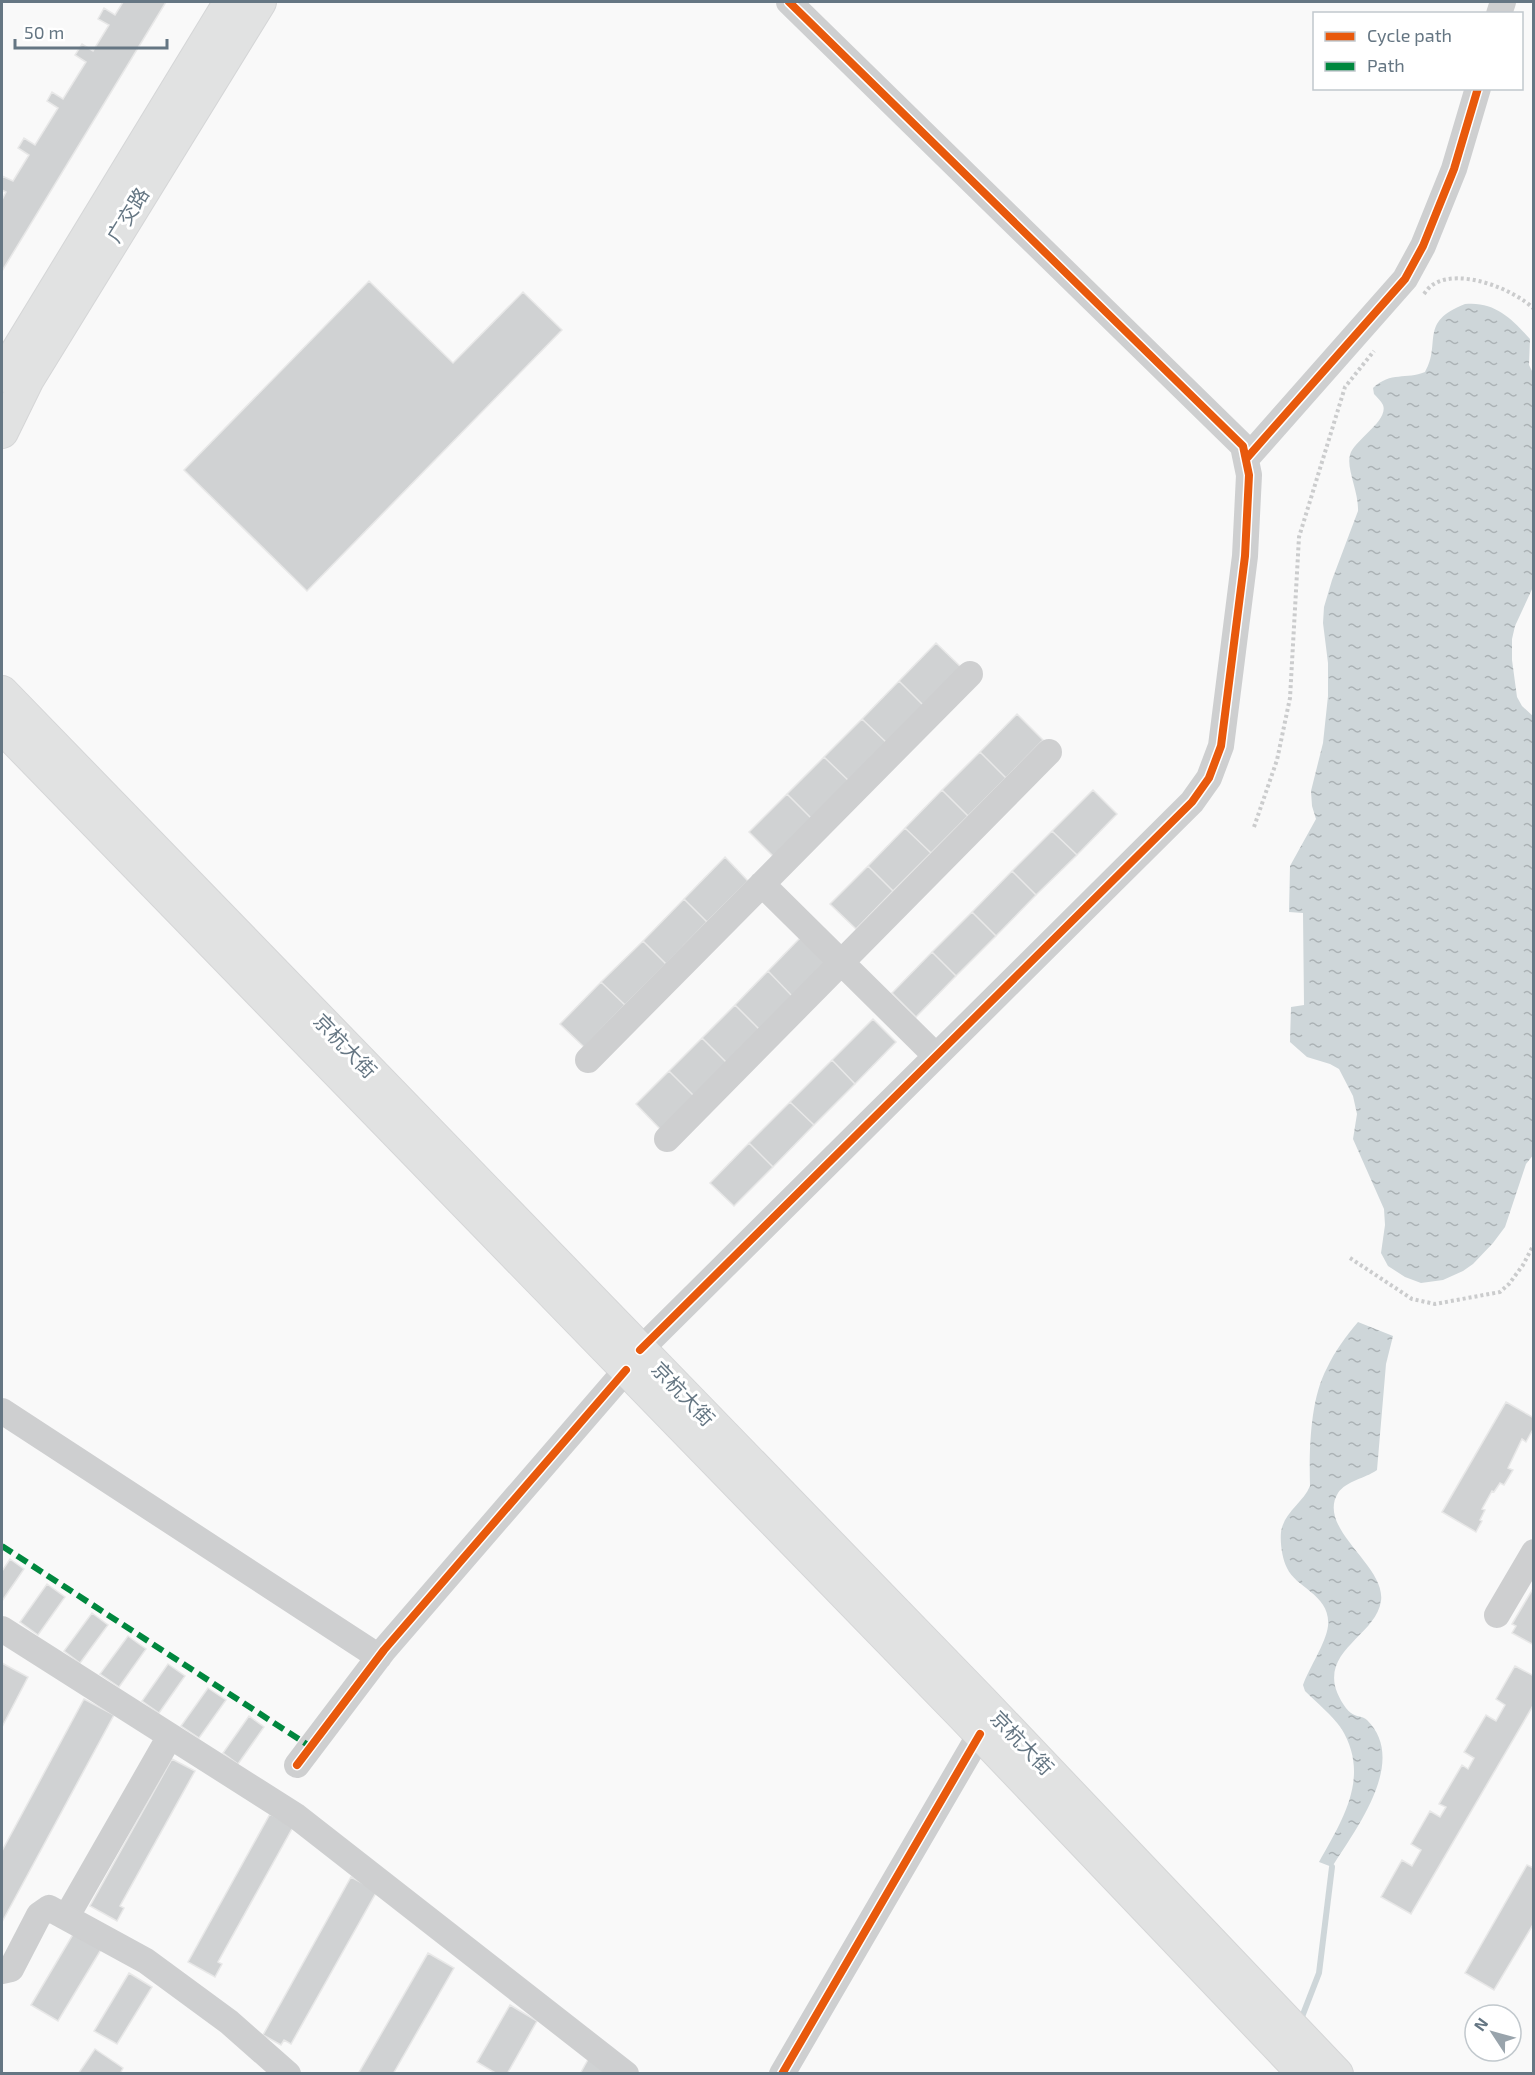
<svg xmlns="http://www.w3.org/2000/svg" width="1535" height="2075" font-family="'Exo 2','Noto Sans SC',sans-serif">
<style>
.water{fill:url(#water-ripples)}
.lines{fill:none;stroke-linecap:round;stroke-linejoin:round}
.stream{stroke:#ced6d9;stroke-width:6}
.building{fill:#d0d2d3;stroke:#e8e8e8;stroke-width:1.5}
.major-casing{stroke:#d5d6d7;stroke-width:34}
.path{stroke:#cbcccd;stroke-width:4;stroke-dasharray:3 3;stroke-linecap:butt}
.minor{stroke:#cecfd0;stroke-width:26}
.major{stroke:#e1e2e2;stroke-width:32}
.quiet{stroke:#00873e;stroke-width:6;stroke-dasharray:12 6;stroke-linecap:butt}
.cycleway-casing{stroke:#fff;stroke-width:11}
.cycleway{stroke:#e8590c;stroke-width:8}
.labels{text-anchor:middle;stroke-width:6;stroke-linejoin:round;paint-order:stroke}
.street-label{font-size:20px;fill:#657683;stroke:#fff}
</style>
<defs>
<pattern id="water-ripples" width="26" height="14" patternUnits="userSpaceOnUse" patternTransform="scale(1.5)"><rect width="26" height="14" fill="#ced6d9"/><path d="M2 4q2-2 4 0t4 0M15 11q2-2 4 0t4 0" fill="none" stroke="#abb2b5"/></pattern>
</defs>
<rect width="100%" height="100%" fill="#f9f9f9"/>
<path class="water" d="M1465,304C1495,301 1512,319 1530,339L1529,365L1533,373V587L1515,626L1512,639V660L1517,697L1522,706L1534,717V1154L1526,1164L1505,1227L1493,1243L1473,1264L1463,1271L1443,1280L1421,1283L1405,1277L1388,1266L1381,1253L1385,1225L1384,1209L1353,1139L1357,1114L1353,1096L1339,1069L1330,1064L1307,1057L1290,1042L1291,1007L1304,1005L1303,913L1289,912L1290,866L1316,819L1312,806L1311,791L1323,743L1328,696V663L1323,623L1324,607L1332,580L1358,511C1359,492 1346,469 1350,455C1354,440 1389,421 1383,405C1381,401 1377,397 1374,394L1373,388C1391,371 1406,380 1425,372C1442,343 1418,322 1465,304Z
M1358,1322L1393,1336L1386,1364L1377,1470C1366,1478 1346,1481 1338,1493C1316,1529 1386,1565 1381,1601C1376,1634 1327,1648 1335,1686C1337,1694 1344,1708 1351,1713C1356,1717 1363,1716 1367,1720C1409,1761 1355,1830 1332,1867L1319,1862C1343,1819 1371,1776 1341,1728C1332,1715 1317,1703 1305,1691L1303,1685C1309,1668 1326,1643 1328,1626C1331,1595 1296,1588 1287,1568C1282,1558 1280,1543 1281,1532C1284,1512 1303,1503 1310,1486C1309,1451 1310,1399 1327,1368C1335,1351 1346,1336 1358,1322Z"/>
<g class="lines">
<path class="stream" d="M1300,2022L1319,1973L1332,1867"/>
</g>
<path class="building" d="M123,2H166L2,271V200L6,192L2,190V176L13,181L29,155L18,148L24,138L35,145L58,108L47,101L52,92L63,99L86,62L75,55L82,44L93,51L109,25L98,19L104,8L115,15Z
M369,281L453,363L523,292L562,330L307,591L184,470Z
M936,643L963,669L925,707L899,681Z
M899,681L925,707L888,744L862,719Z
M1017,714L1043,740L1006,778L980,752Z
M862,719L888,744L850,782L824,757Z
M980,752L1006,778L968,816L942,790Z
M824,757L850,782L813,820L787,794Z
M942,790L968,816L931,853L905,828Z
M1093,790L1117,814L1077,855L1052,831Z
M787,794L813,820L775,858L749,832Z
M905,828L931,853L893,891L868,866Z
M1052,831L1077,855L1036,895L1012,871Z
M725,857L748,881L707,922L684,899Z
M868,866L893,891L856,929L830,904Z
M1012,871L1036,895L996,936L972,912Z
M684,899L707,922L666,964L643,941Z
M972,912L996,936L956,976L932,952Z
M800,938L826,963L793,997L768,971Z
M643,941L666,964L625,1005L601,982Z
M932,952L956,976L916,1017L892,993Z
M768,971L793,997L760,1030L735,1005Z
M601,982L625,1005L584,1047L560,1024Z
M735,1005L760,1030L727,1063L702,1038Z
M873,1019L896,1042L855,1084L832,1060Z
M702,1038L727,1063L694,1096L669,1071Z
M832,1060L855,1084L814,1125L790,1102Z
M669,1071L694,1096L661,1130L636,1104Z
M790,1102L814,1125L773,1167L749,1143Z
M749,1143L773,1167L734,1206L710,1183Z
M1506,1402L1534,1418V1431H1532L1526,1442L1522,1439L1508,1468L1513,1470L1504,1485L1500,1483L1494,1492L1492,1491L1482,1509L1485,1510L1480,1520L1482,1521L1476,1532L1442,1512Z
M10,1559L24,1569L2,1601V1571Z
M47,1584L65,1597L38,1635L20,1622Z
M1534,1587V1645L1512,1633L1516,1626L1512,1624Z
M92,1613L108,1625L80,1663L64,1651Z
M128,1636L146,1649L119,1687L100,1674Z
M2,1663L28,1677L2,1727Z
M168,1664L185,1676L159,1713L142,1701Z
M1515,1666L1534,1676V1704L1411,1914L1381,1897L1402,1860L1412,1866L1421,1850L1411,1844L1430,1811L1440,1817L1446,1807L1439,1804L1462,1765L1468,1769L1474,1758L1464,1752L1486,1715L1496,1721L1505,1705L1496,1699Z
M208,1688L226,1700L199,1738L181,1726Z
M84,1699L114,1715L2,1922V1851Z
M249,1716L264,1727L238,1764L223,1753Z
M172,1759L195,1771L120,1906L124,1908L117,1921L90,1906Z
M270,1814L293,1827L218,1962L222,1964L215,1977L188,1962Z
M1527,1865L1534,1868V1923L1494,1990L1465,1973Z
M351,1877L377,1891L291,2044L284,2040L281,2045L263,2035Z
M75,1931L102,1948L58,2021L31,2005Z
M428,1953L454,1968L393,2074H358Z
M129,1973L152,1987L117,2044L94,2031Z
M510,2005L537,2021L507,2074H497L477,2062Z
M95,2049L123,2068L120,2074H78Z
M590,2056L616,2074H580Z"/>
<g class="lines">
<g class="major-casing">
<path id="major" d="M2,376L230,2
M2,432L28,379L260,2
M2,692L981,1700L1337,2074
M2,727L964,1717L1304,2074"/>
</g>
<path class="path" d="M1424,294C1427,290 1430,286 1434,284C1460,268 1514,289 1534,309
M1254,827L1277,760L1290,698L1299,537L1345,387L1374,351
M1350,1258L1412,1299L1435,1304L1500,1292L1509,1284L1523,1265L1534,1244"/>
<path class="minor" d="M1499,14L1503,2
M1246,459L1405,279L1423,246L1454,169L1478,88
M762,884L936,1056
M588,1060L970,674
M667,1139L1049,752
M640,1350L1192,802L1209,778L1221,746L1245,556L1249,475L1243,446L789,2
M2,1411L379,1657
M1497,1615L1534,1552
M2,1629L296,1816L626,2074
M297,1765L384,1650L626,1370
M67,1916L170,1736
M2,1971L11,1969L39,1915L49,1908L146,1961L229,2022L288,2074
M782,2074L980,1734"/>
<use href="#major" class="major"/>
<path class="quiet" d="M2,1546L311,1747"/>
<g class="cycleway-casing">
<path id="cycleway" d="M1246,459L1405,279L1423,246L1454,169L1478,88
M640,1350L1192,802L1209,778L1221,746L1245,556L1249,475L1243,446L789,2
M297,1765L384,1650L626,1370
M782,2074L980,1734"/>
</g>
<use href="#cycleway" class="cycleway"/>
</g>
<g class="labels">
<g class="street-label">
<text transform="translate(128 215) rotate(-58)" y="7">广交路</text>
<text transform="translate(345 1046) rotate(46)" y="7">京杭大街</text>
<text transform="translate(683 1394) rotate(46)" y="7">京杭大街</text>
<text transform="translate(1022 1743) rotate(46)" y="7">京杭大街</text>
</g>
</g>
<rect width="1535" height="2075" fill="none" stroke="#657683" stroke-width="6"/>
<rect x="1313" y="12" width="210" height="78" fill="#ffffff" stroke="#c1c8cd" stroke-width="1.5"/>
<rect x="1325" y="32" width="30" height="9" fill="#e8590c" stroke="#c1c8cd" stroke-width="1.5"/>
<text x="1367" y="42" font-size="18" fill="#657683">Cycle path</text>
<rect x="1325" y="62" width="30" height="9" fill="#00873e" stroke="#c1c8cd" stroke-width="1.5"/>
<text x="1367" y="72" font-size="18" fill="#657683">Path</text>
<g transform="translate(1493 2033) rotate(306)"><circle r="28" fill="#ffffff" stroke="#c1c8cd" stroke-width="1.5"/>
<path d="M0-4.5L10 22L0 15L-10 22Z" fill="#99a4ac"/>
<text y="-9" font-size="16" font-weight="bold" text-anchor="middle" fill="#657683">N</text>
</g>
<path d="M15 39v9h152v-9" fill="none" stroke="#657683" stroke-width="3"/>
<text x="24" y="39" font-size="18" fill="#657683" stroke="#ffffff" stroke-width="4.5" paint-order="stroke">50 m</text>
</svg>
